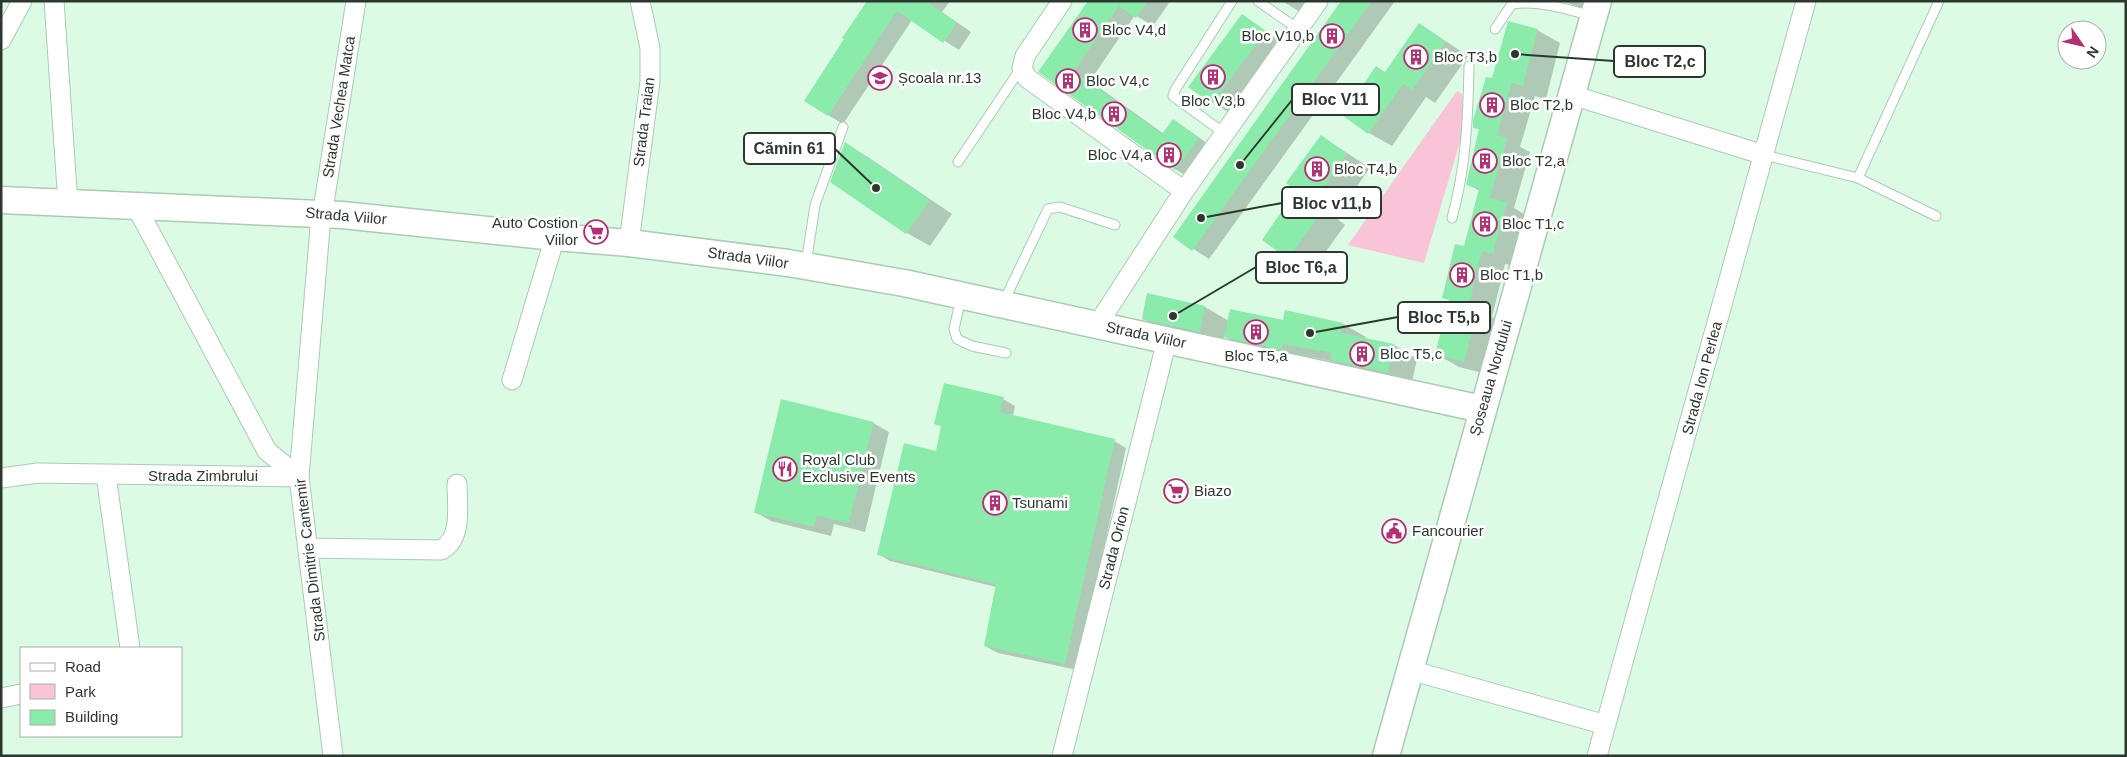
<svg xmlns="http://www.w3.org/2000/svg" width="2127" height="757" font-family="Helvetica,sans-serif">
<style>
.green{fill:#f9c3d8}
.shadow{fill:#0003}
.building{fill:#8bebab}
.lines{fill:none;stroke-linecap:round;stroke-linejoin:round}
.lane-casing{stroke:#accab4;stroke-width:11}
.street-casing{stroke:#accab4;stroke-width:21}
.secondary-casing{stroke:#accab4;stroke-width:29}
.lane{stroke:#fff;stroke-width:9}
.street{stroke:#fff;stroke-width:19}
.secondary{stroke:#fff;stroke-width:26}
.labels{text-anchor:middle;stroke-width:5;stroke-linejoin:round;paint-order:stroke}
.poi-label{font-size:15px;fill:#2c382f;stroke:#fff;text-anchor:start}
.street-label{font-size:15px;fill:#2c382f;stroke:#fff}
.leader{fill:none;stroke:#2c382f;stroke-width:2}
.callout-dot{fill:#2c382f;stroke:#fff;stroke-width:2}
.callout{fill:#fff;stroke:#2c382f;stroke-width:2}
.callout-label{font-size:16px;text-anchor:middle;font-weight:bold;fill:#2c382f}
</style>
<rect width="100%" height="100%" fill="#dcfbe4"/>
<path class="green" d="M1457,91L1462,94L1464,128L1424,263L1348,245Z"/>
<path class="shadow" d="M869,1H950L942,12L971,32L959,50L912,20L843,124L828,115Z
M1089,1H1166L1169,3L1153,26L1135,15L1090,81L1164,134L1174,120L1214,148L1191,179L1175,169L1040,72Z
M1282,1H1312L1303,14Z
M1343,1H1395L1209,259L1175,237Z
M1562,1H1595L1592,12Z
M1242,15L1281,42L1229,113L1190,86Z
M1420,24L1468,56L1435,103L1426,97L1392,146L1369,133L1386,73Z
M1537,30L1560,43L1546,99L1535,96L1520,147L1530,152L1514,208L1529,217L1516,266L1505,264L1492,317L1501,322L1487,374L1459,367L1436,354L1450,301L1443,297L1465,248L1480,191L1467,184L1480,130L1474,127L1493,80Z
M1321,136L1370,168L1335,217L1345,225L1312,271L1263,240L1298,190Z
M845,144L868,157L952,214L930,246L907,233L831,182Z
M1205,307L1229,321L1343,324L1366,337L1365,339L1394,345L1417,359L1411,386L1354,373L1335,362L1306,356L1305,362L1249,350L1224,336L1223,344L1166,332L1143,319Z
M1003,399L1015,406L1013,416L1114,441L1126,448L1077,670L998,653L985,646L996,587L890,561L878,554L936,452L942,427L935,423Z
M873,423L889,432L865,532L834,524L831,536L771,521L755,512Z"/>
<path class="building" d="M867,1H926L957,23L943,43L897,11L828,116L804,101L844,39L842,38Z
M1088,1H1148L1136,18L1119,6L1074,71L1162,134L1173,119L1199,138L1175,170L1038,72Z
M1341,1H1372L1192,251L1173,237Z
M1242,14L1266,31L1212,104L1188,87Z
M1508,21L1538,29L1523,86L1512,83L1497,135L1507,138L1490,198L1507,202L1493,254L1482,251L1469,305L1478,307L1464,362L1435,354L1449,300L1442,298L1455,244L1464,246L1479,189L1466,185L1479,129L1473,128V120L1486,77L1492,78Z
M1419,23L1446,42L1412,90L1403,84L1368,134L1342,115L1376,66L1385,72Z
M1321,135L1347,154L1312,203L1323,210L1288,259L1262,240L1296,190L1286,183Z
M845,142L930,200L906,234L830,182Z
M1147,293L1205,306L1200,332L1142,319Z
M1230,309L1283,320L1285,310L1343,323L1341,333L1394,344L1388,373L1330,360L1331,353L1283,344L1282,350L1224,337Z
M944,383L1004,397L1000,412L1115,439L1065,664L984,646L996,584L877,555L904,443L936,451L941,426L934,424Z
M781,399L874,422L849,523L817,516L814,527L754,513Z"/>
<g class="lines">
<g class="lane-casing">
<path id="lane" d="M1258,1L1298,29
M1495,29L1512,4C1539,0 1566,9 1592,16
M1224,133L1173,96L1175,90L1232,1
M1764,155L1858,178L1936,216
M958,162L1021,68
M1858,178L1939,1
M1452,218C1466,168 1468,118 1469,66
M806,264L815,205L843,127
M961,298L954,329L957,339L972,346L1006,353
M1004,301L1048,209L1060,207L1115,225"/>
</g>
<g class="street-casing">
<path id="street" d="M54,1L68,204
M1062,1L1025,56L1022,68L1027,78L1184,191
M1,40L22,1
M1572,95L1764,155
M136,206L267,451L299,477
M629,243L650,81V48L640,1
M1098,324L1184,191L1318,1
M512,380L555,237
M106,475L130,648
M1,478L38,473L299,477
M308,548L441,550C463,539 457,505 457,484
M1410,670L1606,725
M1,698L21,694
M333,756L299,477L320,228L356,1
M1062,756L1167,340
M1597,756L1806,1"/>
</g>
<g class="secondary-casing">
<path id="secondary" d="M1,200L342,215L555,237L629,243L788,263L904,283L1482,409
M1386,756L1598,1"/>
</g>
<use href="#lane" class="lane"/>
<use href="#street" class="street"/>
<use href="#secondary" class="secondary"/>
</g>
<defs>
<g id="building-ring" transform="scale(1.25)"><circle r="9.5" fill="#fff" stroke="#b52f73" stroke-width="1.5"/><path d="M-4-6H4V6H1V3H-1V6H-4ZM-2.5-4.3h1.7v1.8h-1.7ZM.8-4.3h1.7v1.8H.8ZM-2.5-1h1.7V.8h-1.7ZM.8-1h1.7V.8H.8Z" fill="#b52f73"/></g>
<g id="school-ring" transform="scale(1.25)"><circle r="9.5" fill="#fff" stroke="#b52f73" stroke-width="1.5"/><path d="M0-5L7-2L0 1L-7-2ZM-4 1L0 2.5L4 1V4Q0 6-4 4Z" fill="#b52f73"/></g>
<g id="supermarket-ring" transform="scale(1.25)"><circle r="9.5" fill="#fff" stroke="#b52f73" stroke-width="1.5"/><path d="M-6-5.5h2.5l.6 2H6L4.5 2H-2.5L-4.4-4H-6ZM-1.5 3.2a1.3 1.3 0 1 0 .1 0ZM3 3.2a1.3 1.3 0 1 0 .1 0Z" fill="#b52f73"/></g>
<g id="restaurant-ring" transform="scale(1.25)"><circle r="9.5" fill="#fff" stroke="#b52f73" stroke-width="1.5"/><path d="M-5-6h1v4h1v-4h1v4h1v-4h1v5L-1.5 .5V6h-2V.5L-5-1ZM5-6V6H3V1.5H1.5Q1.5-4 5-6Z" fill="#b52f73"/></g>
<g id="civic-ring" transform="scale(1.25)"><circle r="9.5" fill="#fff" stroke="#b52f73" stroke-width="1.5"/><path d="M-.6-6.5H3V-4.5H.6V-3L4-1V1h2V6H-6V1h2V-1L-.6-3ZM-1.2 2.5V6h2.4V2.5Z" fill="#b52f73"/></g>
</defs>
<g fill-rule="evenodd">
<use href="#building-ring" x="1085" y="30"/>
<use href="#building-ring" x="1332" y="36"/>
<use href="#building-ring" x="1416" y="57"/>
<use href="#building-ring" x="1213" y="77"/>
<use href="#school-ring" x="880" y="78"/>
<use href="#building-ring" x="1068" y="81"/>
<use href="#building-ring" x="1492" y="105"/>
<use href="#building-ring" x="1114" y="114"/>
<use href="#building-ring" x="1169" y="155"/>
<use href="#building-ring" x="1485" y="161"/>
<use href="#building-ring" x="1317" y="169"/>
<use href="#building-ring" x="1485" y="224"/>
<use href="#supermarket-ring" x="596" y="232"/>
<use href="#building-ring" x="1462" y="275"/>
<use href="#building-ring" x="1256" y="332"/>
<use href="#building-ring" x="1362" y="354"/>
<use href="#restaurant-ring" x="785" y="469"/>
<use href="#supermarket-ring" x="1176" y="491"/>
<use href="#building-ring" x="995" y="503"/>
<use href="#civic-ring" x="1394" y="531"/>
</g>
<g class="labels">
<g class="poi-label">
<text x="1102" y="35">Bloc V4,d</text>
<text x="1314" y="41" text-anchor="end">Bloc V10,b</text>
<text x="1434" y="62">Bloc T3,b</text>
<text x="898" y="83">Școala nr.13</text>
<text x="1086" y="86">Bloc V4,c</text>
<text x="1213" y="106" text-anchor="middle">Bloc V3,b</text>
<text x="1510" y="110">Bloc T2,b</text>
<text x="1096" y="119" text-anchor="end">Bloc V4,b</text>
<text x="1152" y="160" text-anchor="end">Bloc V4,a</text>
<text x="1502" y="166">Bloc T2,a</text>
<text x="1334" y="174">Bloc T4,b</text>
<text x="578" y="228" text-anchor="end">Auto Costion<tspan x="578" dy="17">Viilor</tspan></text>
<text x="1502" y="229">Bloc T1,c</text>
<text x="1480" y="280">Bloc T1,b</text>
<text x="1380" y="359">Bloc T5,c</text>
<text x="1256" y="361" text-anchor="middle">Bloc T5,a</text>
<text x="802" y="465">Royal Club<tspan x="802" dy="17">Exclusive Events</tspan></text>
<text x="1194" y="496">Biazo</text>
<text x="1012" y="508">Tsunami</text>
<text x="1412" y="536">Fancourier</text>
</g>
<g class="street-label">
<text transform="translate(339 107) rotate(-81)" y="5">Strada Vechea Matca</text>
<text transform="translate(644 122) rotate(-83)" y="5">Strada Traian</text>
<text transform="translate(346 216) rotate(5)" y="5">Strada Viilor</text>
<text transform="translate(748 258) rotate(8)" y="5">Strada Viilor</text>
<text transform="translate(1146 335) rotate(12)" y="5">Strada Viilor</text>
<text transform="translate(1491 378) rotate(-74)" y="5">Șoseaua Nordului</text>
<text transform="translate(1702 378) rotate(-75)" y="5">Strada Ion Perlea</text>
<text x="203" y="481">Strada Zimbrului</text>
<text transform="translate(1114 548) rotate(-76)" y="5">Strada Orion</text>
<text transform="translate(310 560) rotate(-97)" y="5">Strada Dimitrie Cantemir</text>
</g>
</g>
<path class="leader" d="M1515 54L1614 61M1240 165L1292 100M876 188L835 149M1201 218L1282 203M1173 316L1256 267M1310 333L1398 317"/>
<g class="callout-dot">
<circle cx="1515" cy="54" r="5"/>
<circle cx="1240" cy="165" r="5"/>
<circle cx="876" cy="188" r="5"/>
<circle cx="1201" cy="218" r="5"/>
<circle cx="1173" cy="316" r="5"/>
<circle cx="1310" cy="333" r="5"/>
</g>
<g class="callout">
<rect x="1614" y="46" width="91" height="31" rx="5"/>
<rect x="1292" y="84" width="87" height="31" rx="5"/>
<rect x="744" y="133" width="91" height="31" rx="5"/>
<rect x="1282" y="187" width="99" height="31" rx="5"/>
<rect x="1256" y="252" width="91" height="31" rx="5"/>
<rect x="1398" y="302" width="92" height="31" rx="5"/>
</g>
<g class="callout-label">
<text x="1660" y="67">Bloc T2,c</text>
<text x="1335" y="105">Bloc V11</text>
<text x="789" y="154">Cămin 61</text>
<text x="1332" y="209">Bloc v11,b</text>
<text x="1301" y="273">Bloc T6,a</text>
<text x="1444" y="323">Bloc T5,b</text>
</g>
<rect width="2127" height="757" fill="none" stroke="#2c382f" stroke-width="5"/>
<rect x="20" y="647" width="162" height="90" fill="#ffffff" stroke="#abafac"/>
<rect x="30" y="663" width="25" height="8" fill="#ffffff" stroke="#abafac"/>
<text x="65" y="672" font-size="15" fill="#2c382f">Road</text>
<rect x="30" y="684" width="25" height="15" fill="#f9c3d8" stroke="#abafac"/>
<text x="65" y="697" font-size="15" fill="#2c382f">Park</text>
<rect x="30" y="710" width="25" height="15" fill="#8bebab" stroke="#abafac"/>
<text x="65" y="722" font-size="15" fill="#2c382f">Building</text>
<g transform="translate(2082 45) rotate(124)"><circle r="24" fill="#ffffff" stroke="#abafac"/>
<path d="M0-4L9 19L0 12L-9 19Z" fill="#b52f73"/>
<text y="-8" font-size="14" font-weight="bold" text-anchor="middle" fill="#2c382f">N</text>
</g>
</svg>
